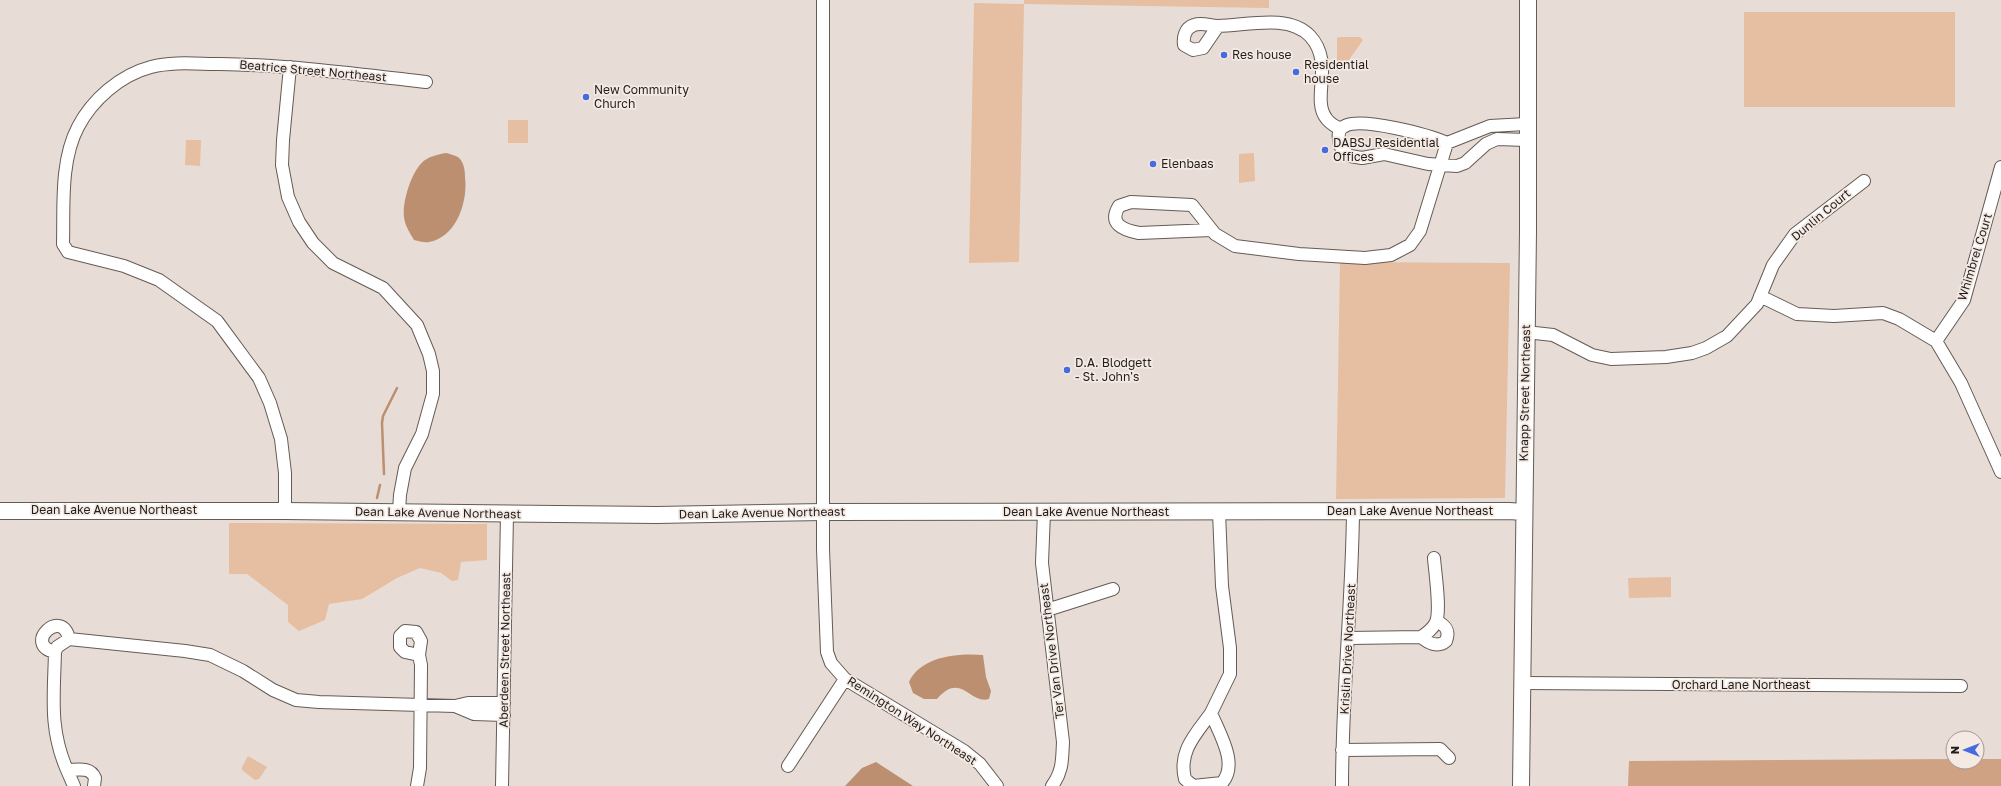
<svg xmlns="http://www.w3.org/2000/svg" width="2001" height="786" font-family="'Golos Text',sans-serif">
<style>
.green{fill:#e6bea2}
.forest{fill:#cfa283}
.water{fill:#bb8f70}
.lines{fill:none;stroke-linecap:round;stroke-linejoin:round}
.stream{stroke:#bb8f70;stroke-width:2.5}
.minor-casing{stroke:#645b55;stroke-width:14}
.major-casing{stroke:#645b55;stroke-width:18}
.minor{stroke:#fff;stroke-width:12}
.major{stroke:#fff;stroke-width:16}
.poi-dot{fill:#466bde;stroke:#f5eae3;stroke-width:1.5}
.labels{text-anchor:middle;stroke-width:3.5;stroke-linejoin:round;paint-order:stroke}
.poi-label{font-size:12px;fill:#211d1b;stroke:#f5eae3;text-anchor:start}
.street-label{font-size:12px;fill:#211d1b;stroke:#f5eae3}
</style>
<rect width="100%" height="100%" fill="#e8ddd6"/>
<path class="green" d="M1024,0H1269V8L1024,4L1019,262L969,263L974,3L1024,4Z
M1744,12H1955V107H1744Z
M1340,37H1360L1363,40L1344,67L1337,69V38Z
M508,120H528V143H508Z
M186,140H201L200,166L185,165Z
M1254,153L1255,181L1239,183V154Z
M1340,262L1510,263L1505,498L1336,499Z
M229,523L487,524V560L461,562L458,580L452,581L441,573L420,568L397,578L362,599L329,604L325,620L299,631L288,622V605L247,574H229Z
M1671,577V597L1629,598L1628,578Z
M248,756L267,767L259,779L255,780L242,770V767Z"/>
<path class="forest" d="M1953,759V762H1977V759H2001V786H1628L1629,761Z"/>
<path class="water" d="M446,153C450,154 454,155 458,157C464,162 465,170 465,177C468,201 457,237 429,242C424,243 419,241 414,240C410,233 405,226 404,217C402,202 412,169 425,160C431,156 439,154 446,153Z
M983,655L986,677L991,691L989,699C970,705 961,671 937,699H924L913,693L909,682C921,656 958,653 983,655Z
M876,762L913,786H845L862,768Z"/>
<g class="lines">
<path class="stream" d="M384,474L382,423L383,416L397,388
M377,498L380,485"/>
<g class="minor-casing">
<path id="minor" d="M823,0V549L827,652L831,663L845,679L964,751L980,764L997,786
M1218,26L1203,48L1193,50L1184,45C1183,37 1185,28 1194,25C1202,22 1210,26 1218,26C1245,26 1288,13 1310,36C1335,63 1311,98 1326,118C1329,123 1335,126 1340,129
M290,67L283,140L282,165L288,197L299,222L313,243L333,263L383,288L417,325L429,354L433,371V394L422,434L405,468L400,495L399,512
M1528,124L1490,126L1447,143C1429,135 1362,117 1345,126C1339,128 1338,133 1339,139C1339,147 1343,152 1350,156L1362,158L1384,154L1428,164L1457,166L1465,163L1486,144L1497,139L1528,140
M1211,230L1139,233C1123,230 1108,224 1119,206L1131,202L1192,205L1215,234L1235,246L1299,254L1365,258L1391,255L1410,245L1420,231L1447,143
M1760,296L1797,314L1834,316L1883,313L1899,319L1936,341L1961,383L2001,472
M1526,332L1553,335L1592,355L1611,359L1666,357L1692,353L1706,348L1727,336L1757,304L1773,265L1795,234L1864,181
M1936,341L1964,300L2001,167
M285,511V473L281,439L270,403L259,378L217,321L159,280L124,266L68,252L63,244C64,207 60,161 78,127C92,100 120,75 151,67C173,61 198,64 220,64C289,65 357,74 426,82
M1044,512L1042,563L1063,742C1062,760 1063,771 1052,786
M1047,610L1113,589
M1421,637C1428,643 1438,648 1446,641C1450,631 1446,626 1437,621
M1349,638L1421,637C1427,633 1433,629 1436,622C1441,610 1435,572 1434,558
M55,652C22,645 62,606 69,639
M1522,683L1961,686
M455,706L474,714L504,715
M1211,713L1230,674V648L1222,586L1219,512
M1211,713C1219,733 1239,764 1222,783L1193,786L1185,779C1178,751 1196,734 1211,713Z
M1342,750L1440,749L1449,758
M788,766L845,679
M67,770C49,729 54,696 55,652L57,647L69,639L185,651L210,655L243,671L273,690L296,700L319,702L455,706L468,703H504
M74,786L67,770C77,770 90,766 95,778L94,786
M417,786L420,768L421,665L419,655L421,641L416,632L405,631L400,636V647L405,652L419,655
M502,786L507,514
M1342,786C1342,694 1352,603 1353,512"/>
</g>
<g class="major-casing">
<path id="major" d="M0,511H285L657,515L824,512L1509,511L1523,512
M1521,786L1528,231V0"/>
</g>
<use href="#minor" class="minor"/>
<use href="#major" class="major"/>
</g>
<g class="poi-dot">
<circle cx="1224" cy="55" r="4"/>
<circle cx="1296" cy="72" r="4"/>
<circle cx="586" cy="97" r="4"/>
<circle cx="1325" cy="150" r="4"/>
<circle cx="1153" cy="164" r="4"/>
<circle cx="1067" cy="370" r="4"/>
</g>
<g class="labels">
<g class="poi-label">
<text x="1232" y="59">Res house</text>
<text x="1304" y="69">Residential<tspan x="1304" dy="14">house</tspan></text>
<text x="594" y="94">New Community<tspan x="594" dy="14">Church</tspan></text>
<text x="1333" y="147">DABSJ Residential<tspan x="1333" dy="14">Offices</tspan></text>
<text x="1161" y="168">Elenbaas</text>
<text x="1075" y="367">D.A. Blodgett<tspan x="1075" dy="14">- St. John's</tspan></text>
</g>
<g class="street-label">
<text transform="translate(313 71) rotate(5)" y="4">Beatrice Street Northeast</text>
<text transform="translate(1821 215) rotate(-40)" y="4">Dunlin Court</text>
<text transform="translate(1975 257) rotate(-73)" y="4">Whimbrel Court</text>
<text transform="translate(1525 393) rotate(-89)" y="4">Knapp Street Northeast</text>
<text x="114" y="514">Dean Lake Avenue Northeast</text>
<text x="1410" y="515">Dean Lake Avenue Northeast</text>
<text x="1086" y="516">Dean Lake Avenue Northeast</text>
<text transform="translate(438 513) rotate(1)" y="4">Dean Lake Avenue Northeast</text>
<text transform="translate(762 513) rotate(-1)" y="4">Dean Lake Avenue Northeast</text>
<text transform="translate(1348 649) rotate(-87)" y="4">Krislin Drive Northeast</text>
<text transform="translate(505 650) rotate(-89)" y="4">Aberdeen Street Northeast</text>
<text transform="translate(1052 651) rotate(-97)" y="4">Ter Van Drive Northeast</text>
<text x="1741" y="689">Orchard Lane Northeast</text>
<text transform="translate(912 721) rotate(33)" y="4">Remington Way Northeast</text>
</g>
</g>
<g transform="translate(1965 750) rotate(270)"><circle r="19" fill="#f5eae3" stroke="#a09893"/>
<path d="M0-3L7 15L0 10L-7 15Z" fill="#466bde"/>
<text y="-6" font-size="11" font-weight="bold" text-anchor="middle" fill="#211d1b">N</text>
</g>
</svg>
